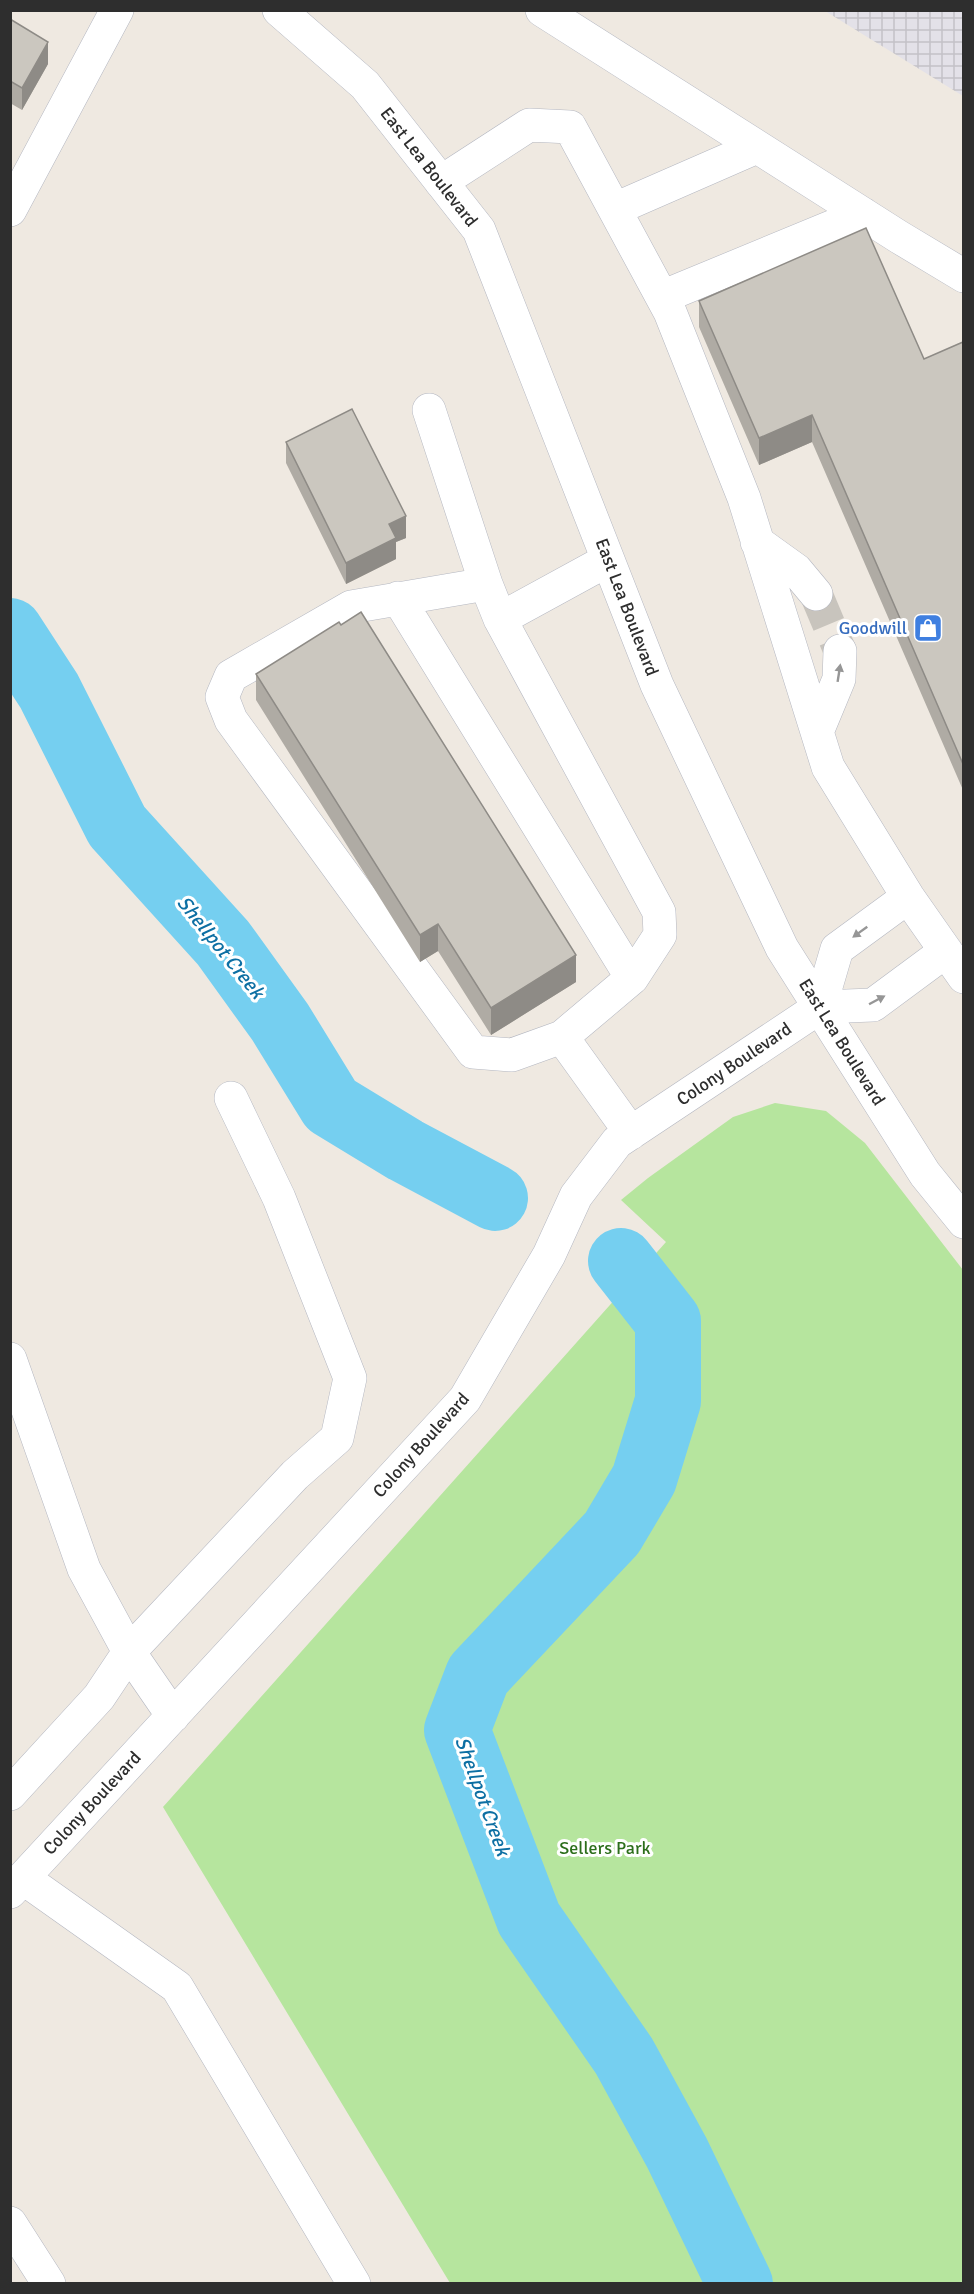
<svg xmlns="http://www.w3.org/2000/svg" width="974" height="2294" font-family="Signika,sans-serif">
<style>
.industrial{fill:url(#industrial-grid)}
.park{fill:#b6e59e}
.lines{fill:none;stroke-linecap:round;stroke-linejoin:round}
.river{stroke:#75cff0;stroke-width:66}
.minor-tunnel{stroke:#c8c4bd;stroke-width:33;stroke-dasharray:33 16;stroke-linecap:butt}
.minor-casing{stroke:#b4b7c1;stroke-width:34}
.minor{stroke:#fff;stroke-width:33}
.wall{fill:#afaba4}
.shaded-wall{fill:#8e8b86}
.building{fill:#cbc7bf;stroke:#8e8b86;stroke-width:1.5}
.oneway{fill:#969696}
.labels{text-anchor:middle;stroke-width:6;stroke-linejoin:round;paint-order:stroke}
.street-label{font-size:18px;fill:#2e2e2e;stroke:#fff}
.shop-label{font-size:18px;fill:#366cbe;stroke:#fff;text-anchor:end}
.park-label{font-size:18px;fill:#2c6e1b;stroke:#fff}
.water-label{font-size:20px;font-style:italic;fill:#0d6fa3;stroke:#fff}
</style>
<defs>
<pattern id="industrial-grid" width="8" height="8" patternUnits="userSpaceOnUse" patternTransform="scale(1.5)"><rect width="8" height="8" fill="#e3e1e8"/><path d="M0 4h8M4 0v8" fill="none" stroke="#c3c1c7"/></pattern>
</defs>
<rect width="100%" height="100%" fill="#efe9e1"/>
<path class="industrial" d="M825,11H963V96Z"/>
<path class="park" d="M775,1103L826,1111L865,1143L963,1270V2283H450L163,1807L666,1242L621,1200L648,1178L733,1117Z"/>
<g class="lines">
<path class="river" d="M10,631L49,691L117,826L223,943L280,1022L331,1105L405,1150L495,1198
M621,1261L668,1321V1401L644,1479L612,1533L478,1675L457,1730L529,1919L624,2056L677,2153L740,2284"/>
<path class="minor-tunnel" d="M816,594L840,651"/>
<g class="minor-casing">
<path id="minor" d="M279,10L365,85L479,230L657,685L782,948L925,1174L964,1222
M542,10L899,237L964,276
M441,182L529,125L570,127L670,312L744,498L828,767L908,897L964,977
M615,209L757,147
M10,210L117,10
M662,297L863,214
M429,410L486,584L500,619L659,912L660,935L632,978L562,1037L512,1055L473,1052L231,720L222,697L231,676L351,607L486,584
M757,542L796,570L816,594
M398,598L632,978
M500,619L608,560
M817,732L839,679L840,651
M820,1007L837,949L908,897
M820,1007L873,1005L946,951
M562,1037L631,1133
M10,1359L84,1569L129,1652L99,1697L10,1794
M173,1716L129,1652L295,1475L337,1438L350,1378L279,1198L231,1098
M23,1878L177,1987L354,2284
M10,1892L465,1399L549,1255L576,1196L617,1142L820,1007
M10,2223L49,2284"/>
</g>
<use href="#minor" class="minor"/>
</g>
<path class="wall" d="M10,19L48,64L22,110L10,103Z
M699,301L924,359L963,342V790L812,442L759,465L699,327Z
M286,442L406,538L396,542V559L346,584L286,463Z
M256,674L576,982L491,1035L438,951L420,962L256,700Z"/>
<path class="shaded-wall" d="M48,42V64L22,110V88Z
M812,415V442L759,465V438Z
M406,516V538L396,542V559L346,584V563L389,524Z
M438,924V951L420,962V935Z
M576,955V982L491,1035V1008Z"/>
<path class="building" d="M10,19L48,42L22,88L10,81Z
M866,228L924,359L963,342V764L812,415L759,438L699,301Z
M352,409L406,516L389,524L396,538L346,563L286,442Z
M361,612L576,955L491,1008L438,924L420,935L256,674L339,622L341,625Z"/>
<defs><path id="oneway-solid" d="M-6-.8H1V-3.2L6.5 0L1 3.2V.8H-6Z" transform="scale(1.5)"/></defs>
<g class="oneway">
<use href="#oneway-solid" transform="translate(839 673) rotate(-81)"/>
<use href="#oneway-solid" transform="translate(860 932) rotate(144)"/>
<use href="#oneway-solid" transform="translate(877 1000) rotate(-28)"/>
</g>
<defs>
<g id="shop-square" transform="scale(1.5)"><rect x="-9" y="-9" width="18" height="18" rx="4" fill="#3f7fe0" stroke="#fff"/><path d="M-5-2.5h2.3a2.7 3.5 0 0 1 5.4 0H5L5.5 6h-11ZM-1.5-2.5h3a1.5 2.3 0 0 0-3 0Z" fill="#fff"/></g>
</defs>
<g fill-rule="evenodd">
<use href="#shop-square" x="928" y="628"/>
</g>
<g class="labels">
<g class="street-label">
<text transform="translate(429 167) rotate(52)" y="6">East Lea Boulevard</text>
<text transform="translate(627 607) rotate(69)" y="6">East Lea Boulevard</text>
<text transform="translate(842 1042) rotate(58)" y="6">East Lea Boulevard</text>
<text transform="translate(734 1064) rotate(-34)" y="6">Colony Boulevard</text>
<text transform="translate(421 1445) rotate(-48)" y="6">Colony Boulevard</text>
<text transform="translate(92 1803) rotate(-47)" y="6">Colony Boulevard</text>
</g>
<g class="shop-label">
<text x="907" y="634">Goodwill</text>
</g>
<g class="park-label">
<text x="605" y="1854">Sellers Park</text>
</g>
<g class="water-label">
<text transform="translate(221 947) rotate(51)" y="7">Shellpot Creek</text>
<text transform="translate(483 1796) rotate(70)" y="7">Shellpot Creek</text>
</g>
</g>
<rect width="974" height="2294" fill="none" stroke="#2e2e2e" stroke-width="24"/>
</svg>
